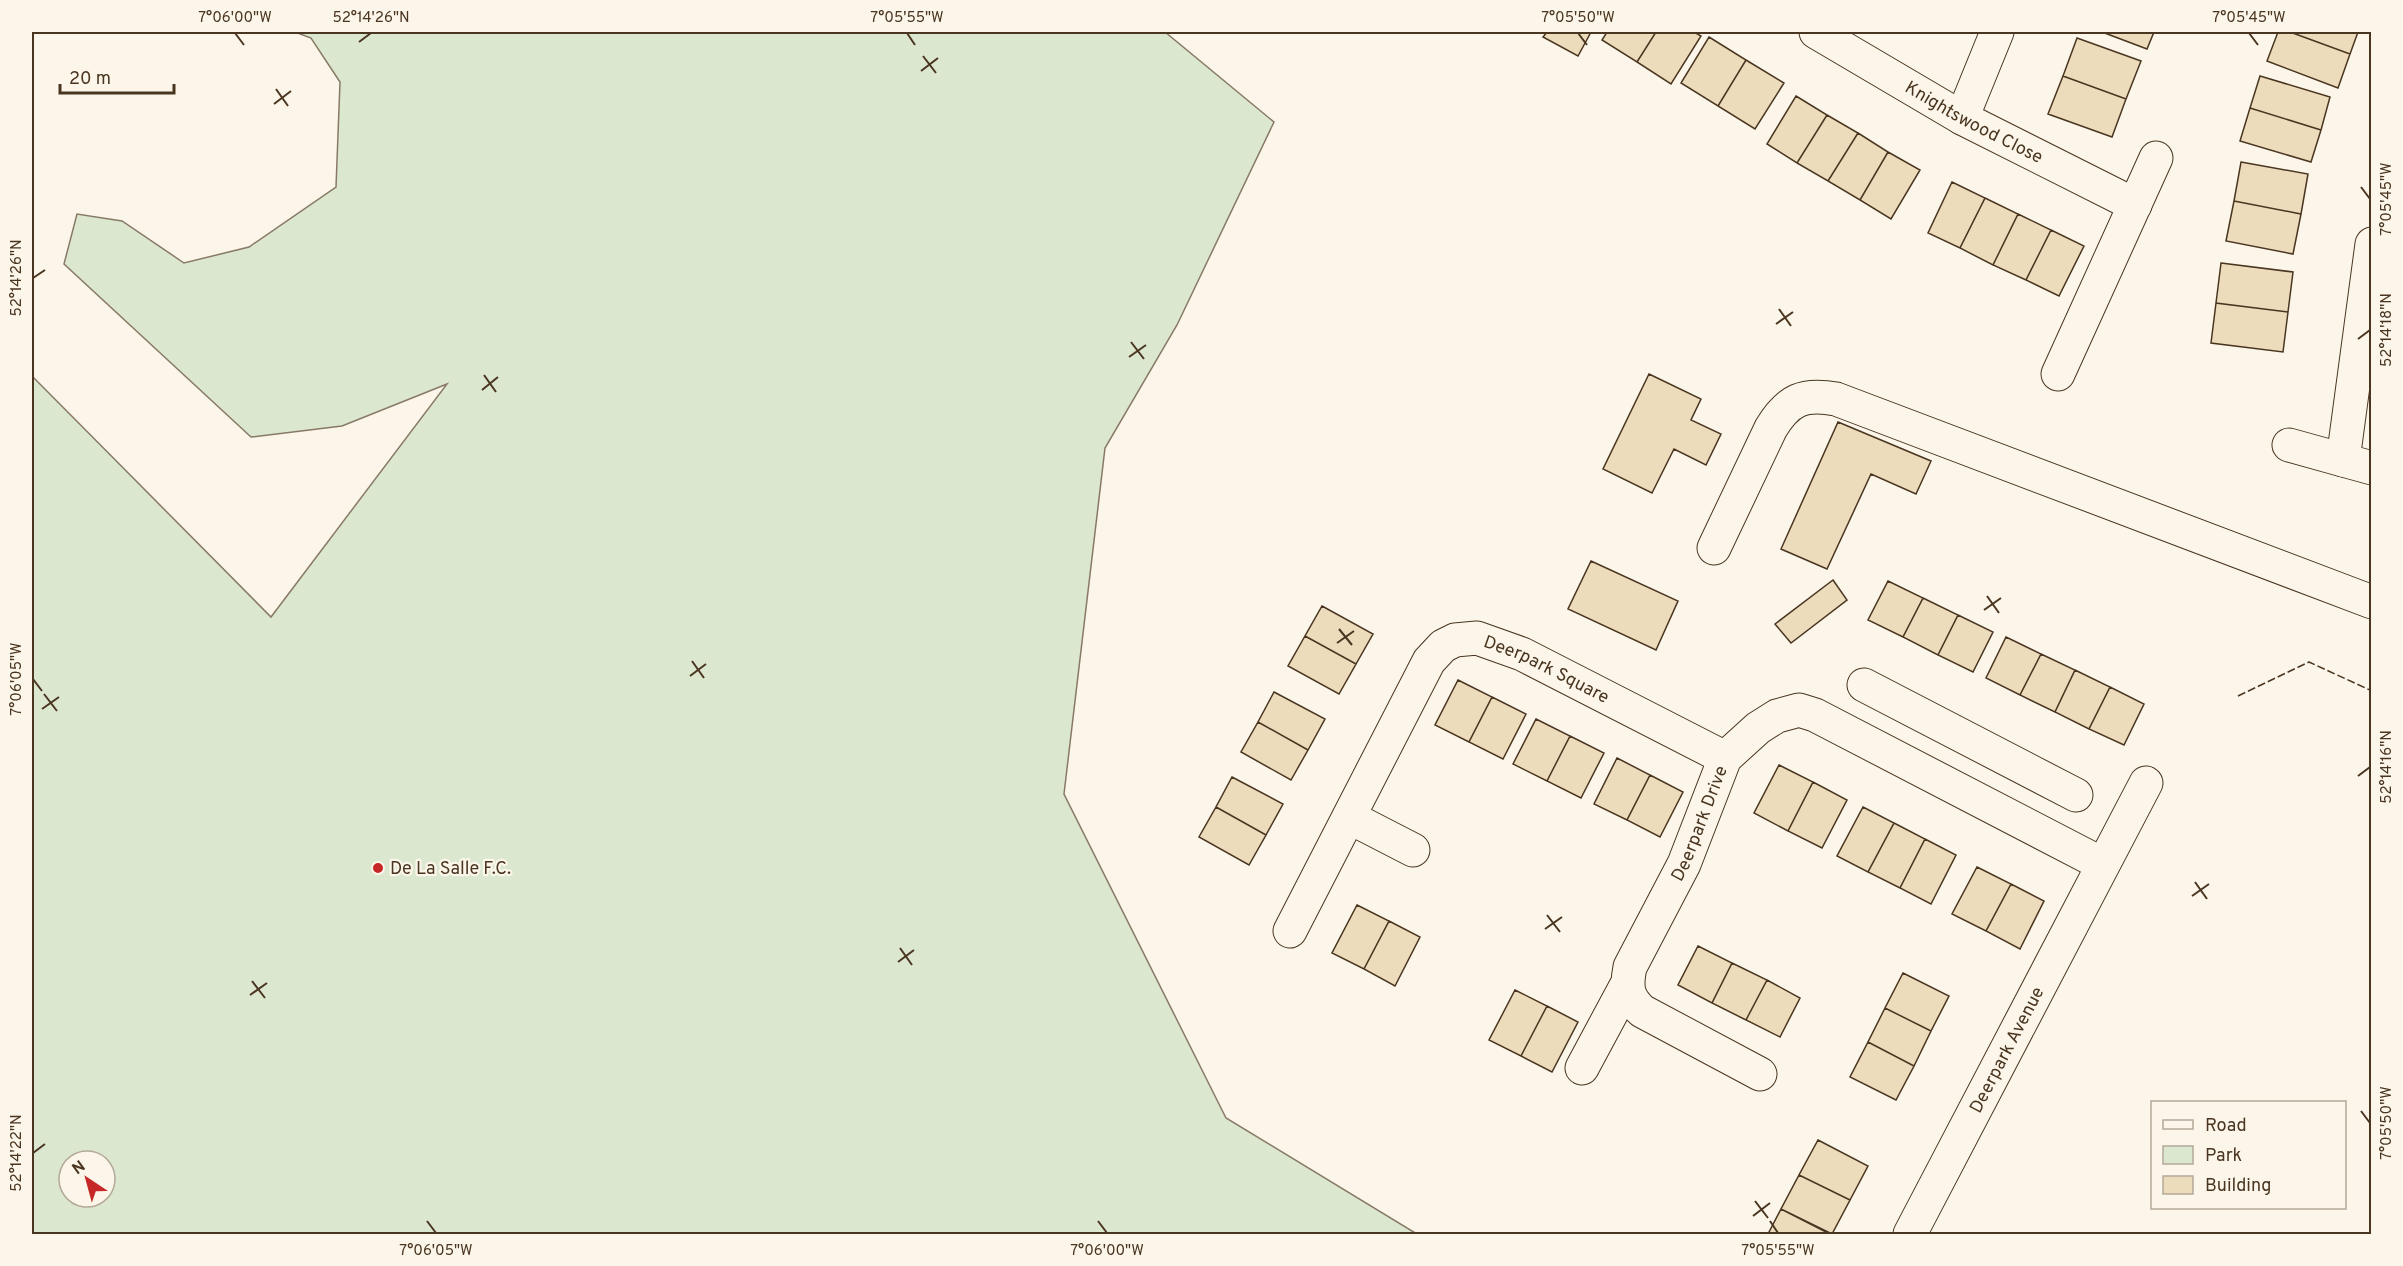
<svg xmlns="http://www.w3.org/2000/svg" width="2403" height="1266" font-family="Overpass,sans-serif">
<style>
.green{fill:#dce7d0;stroke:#887966;stroke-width:1.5;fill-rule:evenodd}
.building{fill:#ecdcbc;stroke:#4a3520;stroke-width:1.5}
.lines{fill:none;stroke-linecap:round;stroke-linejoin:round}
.minor-casing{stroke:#4a3520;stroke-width:35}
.minor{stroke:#fbf6e9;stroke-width:33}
.fence{stroke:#4a3520;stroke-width:1.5;stroke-dasharray:8 3;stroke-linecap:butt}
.ticks{fill:none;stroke:#4a3520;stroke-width:2}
.poi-dot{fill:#c62828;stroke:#fbf6e9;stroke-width:2}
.labels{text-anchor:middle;stroke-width:4.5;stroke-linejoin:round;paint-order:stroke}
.street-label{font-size:18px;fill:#4a3520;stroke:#fbf6e9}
.poi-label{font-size:18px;fill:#4a3520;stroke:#fbf6e9;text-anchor:start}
.neatline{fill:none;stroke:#4a3520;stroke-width:2}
.ticks-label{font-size:15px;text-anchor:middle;fill:#4a3520}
</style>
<rect width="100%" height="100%" fill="#fbf6e9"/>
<path class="green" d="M295,32H1165L1274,122L1177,325L1105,448L1064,794L1226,1118L1417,1234H32V376L271,617L447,384L342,426L251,437L64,264L77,214L122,221L184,263L249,247L336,187L340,82L311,38ZM69,1161H105V1197H69Z"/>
<path class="building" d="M1547,32H1591L1578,56L1543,37Z
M1607,32H1656L1637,62L1602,40Z
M1656,32H1694L1701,36L1671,84L1637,62Z
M2102,32H2154L2147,49Z
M2278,32H2290L2350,54L2338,88L2267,61Z
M2290,32H2358L2350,54Z
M1709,37L1746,60L1718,106L1681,83Z
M2077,38L2141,61L2126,99L2063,76Z
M1746,60L1784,83L1755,129L1718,106Z
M2063,76L2126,99L2112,137L2048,114Z
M2260,76L2330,97L2321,130L2250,108Z
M1796,96L1827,115L1797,163L1767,144Z
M2250,108L2321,130L2311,162L2240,141Z
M1827,115L1858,133L1828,181L1797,163Z
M1858,133L1888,152L1860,200L1828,181Z
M1888,152L1920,170L1891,219L1860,200Z
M2241,162L2308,174L2301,214L2234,201Z
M1952,182L1985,198L1960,248L1928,233Z
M1985,198L2018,214L1993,265L1960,248Z
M2234,201L2301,214L2293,254L2226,241Z
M2018,214L2051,230L2026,280L1993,265Z
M2051,230L2084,246L2059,296L2026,280Z
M2221,263L2293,272L2288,312L2216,303Z
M2216,303L2288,312L2283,352L2211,343Z
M1649,374L1701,399L1691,420L1721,434L1706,465L1674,449L1652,493L1603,469Z
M1838,422L1931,461L1916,494L1871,474L1827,569L1781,549Z
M1591,561L1678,601L1656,650L1568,609Z
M1833,580L1847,600L1791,643L1775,624Z
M1888,581L1923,598L1903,637L1868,620Z
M1923,598L1958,615L1938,655L1903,637Z
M1322,606L1373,634L1356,664L1305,636Z
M1958,615L1993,632L1973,672L1938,655Z
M1305,636L1356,664L1339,694L1288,666Z
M2006,637L2041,654L2020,695L1986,678Z
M2041,654L2075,670L2055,712L2020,695Z
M2075,670L2110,687L2089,729L2055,712Z
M1458,680L1492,697L1469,742L1435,725Z
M2110,687L2144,704L2124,745L2089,729Z
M1274,692L1325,719L1308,750L1258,722Z
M1492,697L1526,714L1503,759L1469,742Z
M1536,719L1570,736L1547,781L1513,764Z
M1258,722L1308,750L1291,780L1241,752Z
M1570,736L1604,753L1581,798L1547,781Z
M1617,758L1650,775L1627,820L1594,804Z
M1779,765L1813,782L1788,831L1754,813Z
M1650,775L1683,792L1660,837L1627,820Z
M1232,777L1283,804L1266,835L1216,807Z
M1813,782L1847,800L1822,848L1788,831Z
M1216,807L1266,835L1249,865L1199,837Z
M1863,807L1894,823L1868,872L1837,856Z
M1894,823L1925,839L1900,888L1868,872Z
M1925,839L1956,855L1931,904L1900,888Z
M1977,867L2011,884L1986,931L1952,914Z
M2011,884L2044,901L2020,949L1986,931Z
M1357,905L1389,921L1364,969L1332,953Z
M1389,921L1420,937L1395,986L1364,969Z
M1698,946L1732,963L1712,1003L1678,985Z
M1732,963L1767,980L1746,1020L1712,1003Z
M1903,973L1949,996L1931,1031L1885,1008Z
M1767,980L1800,998L1780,1037L1746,1020Z
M1515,990L1547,1006L1521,1056L1489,1040Z
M1547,1006L1578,1022L1552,1072L1521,1056Z
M1885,1008L1931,1031L1914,1066L1868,1042Z
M1868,1042L1914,1066L1896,1100L1850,1077Z
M1818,1140L1868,1166L1850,1200L1799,1175Z
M1799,1175L1850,1200L1832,1234L1781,1209Z
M1781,1209L1830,1234H1768Z"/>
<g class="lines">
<g class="minor-casing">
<g id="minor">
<path id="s1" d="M1816,32L1962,118L2135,205"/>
<path d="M1962,118L1997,32"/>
<path d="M2372,244L2343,460L2372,468"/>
<path d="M2058,374L2156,158"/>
<path d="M2289,445L2343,460"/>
<path d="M1714,548L1771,428C1788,400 1803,393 1836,399L2372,602"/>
<path d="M1864,685L2076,795"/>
<path d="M1349,817L1413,850"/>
<path id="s2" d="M1290,931L1429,661L1443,646L1455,640L1477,638L1522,654L1725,758"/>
<path d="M1582,1068L1626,986"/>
<path id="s3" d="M1760,1074L1642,1011C1627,997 1626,987 1630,967L1684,864L1725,758L1758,728L1777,716L1799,710L1815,715L2102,864"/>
<path id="s4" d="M1910,1234L2146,783"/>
</g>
</g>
<use href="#minor" class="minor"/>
<path class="fence" d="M2238,696L2309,662L2372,691"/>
</g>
<path class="ticks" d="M235,33L244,45M907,33L915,45M1578,33L1587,45M2249,33L2258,45M359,42L371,33M923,56L936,73M921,71L938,58M276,89L288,106M274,104L291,91M2361,187L2370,199M33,278L45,270M1779,309L1791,326M1776,324L1793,312M2358,339L2370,330M1131,342L1144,359M1129,357L1146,345M484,375L496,392M482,390L498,377M1987,596L1999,613M1984,610L2001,598M1339,629L1352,645M1337,643L1354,631M692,661L704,678M690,676L706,664M33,679L42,691M44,694L57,711M42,709L59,697M2358,776L2370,767M2195,882L2207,899M2192,896L2209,884M1547,915L1560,932M1545,929L1562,917M900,948L912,965M898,962L914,950M252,981L265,998M250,995L267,983M2361,1111L2370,1123M33,1153L45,1144M1755,1201L1768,1218M1753,1216L1770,1203M427,1221L436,1233M1098,1221L1107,1233M1770,1221L1778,1233"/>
<circle class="poi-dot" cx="378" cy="868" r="6"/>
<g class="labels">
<g class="street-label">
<text dy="6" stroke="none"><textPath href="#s1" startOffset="182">Knightswood Close</textPath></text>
<text dy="6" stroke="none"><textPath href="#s2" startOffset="436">Deerpark Square</textPath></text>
<text dy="6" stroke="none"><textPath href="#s3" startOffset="342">Deerpark Drive</textPath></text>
<text dy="6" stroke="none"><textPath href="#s4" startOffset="208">Deerpark Avenue</textPath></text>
</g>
<g class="poi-label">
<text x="390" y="874">De La Salle F.C.</text>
</g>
</g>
<rect width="2403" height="1266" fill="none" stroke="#fbf6e9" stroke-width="66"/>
<rect x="2151" y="1101" width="195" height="108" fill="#fbf6e9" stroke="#b4a999" stroke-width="1.5"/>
<rect x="2163" y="1120" width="30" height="9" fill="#fbf6e9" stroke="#b4a999" stroke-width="1.5"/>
<text x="2205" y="1131" font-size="18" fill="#4a3520">Road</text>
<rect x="2163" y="1146" width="30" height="18" fill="#dce7d0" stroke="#b4a999" stroke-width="1.5"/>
<text x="2205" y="1161" font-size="18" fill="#4a3520">Park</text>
<rect x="2163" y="1176" width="30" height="18" fill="#ecdcbc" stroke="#b4a999" stroke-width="1.5"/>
<text x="2205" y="1191" font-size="18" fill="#4a3520">Building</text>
<g transform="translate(87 1179) rotate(324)"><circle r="28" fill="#fbf6e9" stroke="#b4a999" stroke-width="1.5"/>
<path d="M0-4.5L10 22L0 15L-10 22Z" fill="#c62828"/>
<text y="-9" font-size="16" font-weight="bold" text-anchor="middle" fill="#4a3520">N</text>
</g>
<path d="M60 84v9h114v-9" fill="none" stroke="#4a3520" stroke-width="3"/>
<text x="69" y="84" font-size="18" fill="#4a3520" stroke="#fbf6e9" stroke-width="4.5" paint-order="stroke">20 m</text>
<rect x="33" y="33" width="2337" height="1200" class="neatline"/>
<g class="ticks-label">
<text x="235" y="22">7°06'00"W</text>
<text x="371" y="22">52°14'26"N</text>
<text x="907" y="22">7°05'55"W</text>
<text x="1578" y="22">7°05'50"W</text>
<text x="2249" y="22">7°05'45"W</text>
<text transform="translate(2386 199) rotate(-90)" y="5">7°05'45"W</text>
<text transform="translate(16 278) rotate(-90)" y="5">52°14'26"N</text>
<text transform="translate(2386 330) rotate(-90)" y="5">52°14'18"N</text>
<text transform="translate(16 679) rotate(-90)" y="5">7°06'05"W</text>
<text transform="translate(2386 767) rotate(-90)" y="5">52°14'16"N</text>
<text transform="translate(2386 1123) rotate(-90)" y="5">7°05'50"W</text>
<text transform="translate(16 1153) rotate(-90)" y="5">52°14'22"N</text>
<text x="436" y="1255">7°06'05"W</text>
<text x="1107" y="1255">7°06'00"W</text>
<text x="1778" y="1255">7°05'55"W</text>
</g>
</svg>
